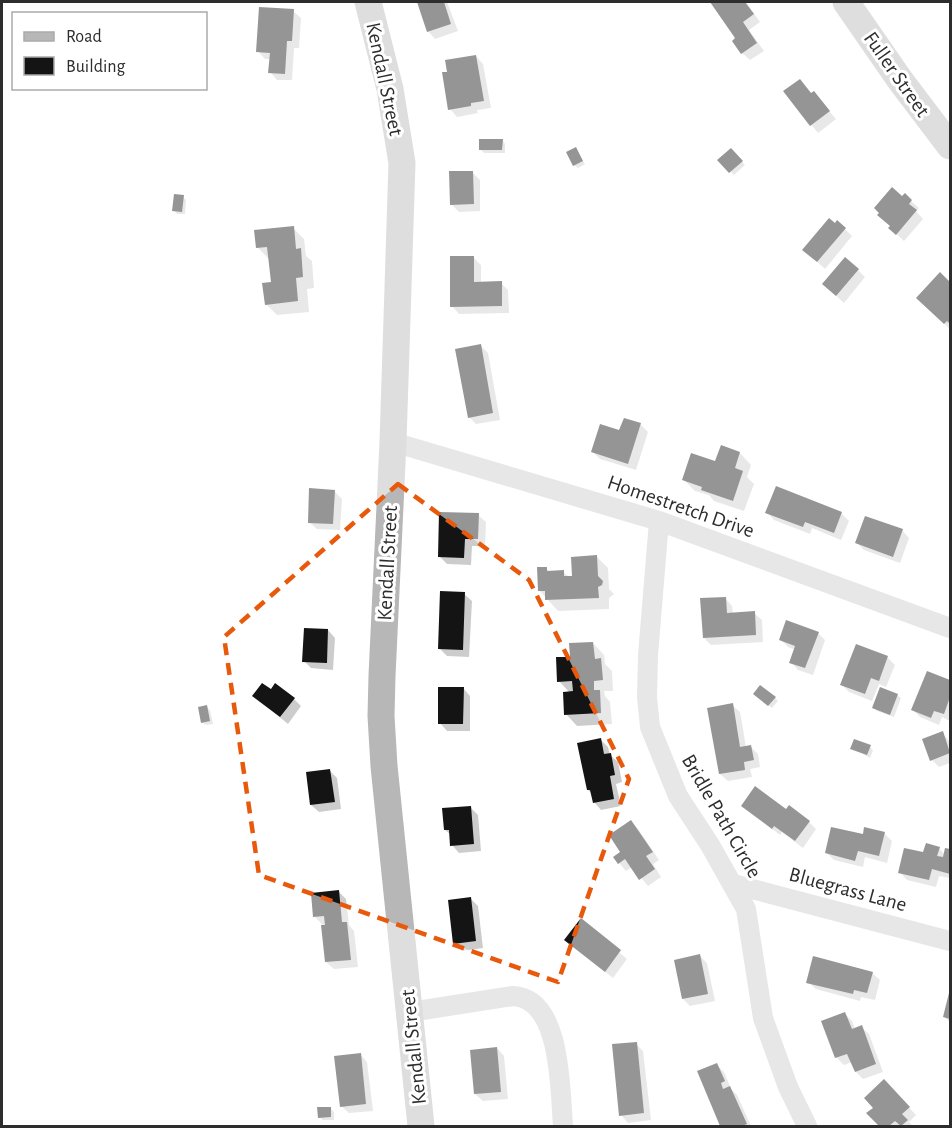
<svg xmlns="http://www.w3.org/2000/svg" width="952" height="1128" font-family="'Alegreya Sans',sans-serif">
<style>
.shadow{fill:#0003}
.building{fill:#141414}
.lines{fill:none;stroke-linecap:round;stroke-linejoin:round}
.street{stroke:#cacaca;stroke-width:20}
.secondary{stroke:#b7b7b7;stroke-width:27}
.marked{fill:none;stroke:#e8590c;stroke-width:4.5;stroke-dasharray:12 8;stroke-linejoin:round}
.labels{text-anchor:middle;stroke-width:6;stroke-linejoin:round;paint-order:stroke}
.street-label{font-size:21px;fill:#2d2d2d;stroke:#fff}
</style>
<rect width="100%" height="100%" fill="#fff"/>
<path class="shadow" d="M423,2H447L458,31L435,39L428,31L419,3Z
M714,2H746L760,22L749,30L764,51L750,60L742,53L737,38L712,3Z
M293,11L301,18L299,48H294L292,80H277L270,72L271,59H265L258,51Z
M476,56L483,64L491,108L477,110L478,113L457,117L450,109L449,73Z
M785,92L812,95L814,93L836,119L818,133Z
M502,140L505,144V153H484L480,149Z
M576,149L585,164L578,168L574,165Z
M731,150L745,165L734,175L719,160Z
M472,172L480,180V211L459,212L451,204Z
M183,197L186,200L185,214H177L174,210Z
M902,198L911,201L919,208L916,211L923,219L904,241L890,228Z
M835,225L845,229L852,236L825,269L812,257Z
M293,228L304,239L306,256L312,261L314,288L307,289L309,312L277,315L266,304L272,284L269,259L257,247Z
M474,258L481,265V283H501L508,290L509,313L459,314L452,306Z
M858,270L865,277L844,303L831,291Z
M940,274L950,284V329L929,309Z
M480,345L488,353L500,420L476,424L469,417Z
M640,424L648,432L636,470L600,459L593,452L620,432Z
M722,447L740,453L751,465L747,477L754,484L744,511L714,501L709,495L695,491L683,479L716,463Z
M334,491L342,499L340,530L317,529L309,522Z
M767,512L841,513L849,521L841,540L812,528L810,534L774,520Z
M478,515L486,522L485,546H472L471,565L447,564L439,556Z
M902,530L909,538L900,563L864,550L857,543Z
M597,557L608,568L609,589L614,594L609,598V609L558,611L539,590L546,568L550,572H563L569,577H574Z
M464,594L472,601L469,657L447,656L439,648Z
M725,598L732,606L733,614L754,613L762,620L763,642L711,645L704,638Z
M328,630L335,638L333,670L311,668L304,661Z
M818,633L825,640L813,675L798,670L791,662L796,650L788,647L780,639Z
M593,643L604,655L605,664L612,671L613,691H604L605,696L610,702L612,724L577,726L566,714L570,693L559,681L571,658Z
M856,645L888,658L895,665L886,687L879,684L872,701L849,692L841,684Z
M928,673L950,682V721L942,717L939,725L920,717L913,710Z
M463,688L470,696V731H447L440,723Z
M271,691L294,699L301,706L288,724L254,696Z
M897,695L901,698L894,717L877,711L874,708Z
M758,697L775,698L778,701L772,708Z
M732,705L740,712L746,747H751L758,754L760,767L750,769L752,777L728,781L720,774Z
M206,707L210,710L213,724L206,725L202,722Z
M942,733L950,742V763L939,767L932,760Z
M601,740L608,747L610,755L618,762L622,782L616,784L621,806L601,810L594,802L592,794L588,790Z
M870,747L873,750L870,758L852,748Z
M330,771L337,778L341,809L319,812L311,805Z
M743,806L786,811L809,822L816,829L803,848L782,832L780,835Z
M471,808L478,815L481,851L459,853L452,845L451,835L445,830Z
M631,822L638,829L659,860L653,864L661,877L648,886L632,867L626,871L619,863Z
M885,834L892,841L887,863L865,857L863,867L834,860L827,853L864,836Z
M939,848L945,855L947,850L950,851V878L939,876L936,887L907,880L900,872Z
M339,892L346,899L349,925L354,931L358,967L334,969L326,962L324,926L315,917Z
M471,899L478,906L483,948L462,951L454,943Z
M581,920L627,959L613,978L566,940Z
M700,956L707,963L715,1001L690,1006L683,999Z
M872,973L880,980L875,1000L861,997L860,1001L816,989L808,982Z
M950,992V1023L944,1016Z
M845,1014L852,1021L855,1029L861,1027L869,1034L883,1072L863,1079L856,1072L852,1062L844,1065L837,1058L823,1022Z
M636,1044L643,1051L651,1120L628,1123L621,1115Z
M497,1048L504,1056L508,1099L483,1101L475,1094Z
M360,1054L367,1062L373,1111L349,1113L341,1106Z
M717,1065L724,1072L731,1089L737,1095L751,1126H722L699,1072Z
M891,1089L916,1115L909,1122L913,1126H881L869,1113Z
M330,1108L334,1112V1120H323L319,1117Z"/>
<path class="building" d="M417,2H444L451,24L427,32Z
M710,2H745L754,14L743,22L757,43L741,54L732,41L735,38Z
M259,7L294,9L292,41H287L285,74L268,73L270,53L256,52Z
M476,55L484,101L471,103V106L448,110L442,72H447L445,60Z
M800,79L811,93L814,91L830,111L810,126L783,91Z
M479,139H503L502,150H479Z
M576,147L583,161L573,166L566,152Z
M731,148L743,161L729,173L717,160Z
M449,171H473L474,204L450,205Z
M892,187L902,196L905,193L912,200L909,204L917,210L896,235L888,228L890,226L877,215L879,213L874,208Z
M174,194L184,195L182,212L172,211Z
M829,218L835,223L837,220L846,228L817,262L802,250Z
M294,226L296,249L301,248L303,277L296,278L298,301L265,305L262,283L271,282L267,247L256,248L254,230Z
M450,256H474V282L502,281V306L450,307Z
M845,257L859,269L836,296L822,284Z
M940,272L950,282V324L947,321L944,324L916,298Z
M481,344L493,413L468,418L455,349Z
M624,418L641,423L628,464L591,452L600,424L619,430Z
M721,445L740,452L735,468L743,471L733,501L701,490L702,487L682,480L691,453L715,461Z
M776,486L842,512L834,533L805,522L803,527L765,513Z
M309,488L335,490L333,524L308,523Z
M439,512L479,513L478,539H465L464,558L438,557Z
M865,516L903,529L893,557L855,543Z
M597,555L598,576L603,581L602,585L598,587L599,598L545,600V591H538L537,567H547V571L564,570V576H572L571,557Z
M440,591L465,592L463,650L438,649Z
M726,597L727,613L755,611L756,635L703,638L700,598Z
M786,620L819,632L805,668L789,663L795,646L779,640Z
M304,628L328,629L327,663L302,662Z
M593,642L595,659L601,658L603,680L594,681V690H600L601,713L564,715L563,692L573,691L572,681L557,682L556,657H570L569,643Z
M856,644L888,656L879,681L871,678L865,694L840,685Z
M927,671L950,680V697L944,714L934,711L931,718L911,710Z
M262,683L271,689L275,683L295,698L280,717L252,696Z
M760,685L776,697L768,706L753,694Z
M438,687H464L463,724H438Z
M880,687L898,694L890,715L872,708Z
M733,703L740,747L751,745L754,760L744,762L745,770L719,774L707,708Z
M207,705L210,721L201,723L198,707Z
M943,731L950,753L930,761L922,739Z
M601,738L604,754L611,753L615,775L610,776L614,799L593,803L590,790H587L577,743Z
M854,739L871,745L867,755L850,749Z
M330,769L335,802L310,805L306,772Z
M755,786L786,809L789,805L810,821L795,841L774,826L772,829L741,806Z
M471,806L474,844L450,846L449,830H444L442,808Z
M631,820L653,852L646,856L655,869L639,880L625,859L618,864L613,857L620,852L609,835Z
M831,827L863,834L864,827L885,832L879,856L858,851L855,861L825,853Z
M926,843L940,847L937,856L943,857L945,848L950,849V874L932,869L929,880L898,873L904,848L923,852Z
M339,890L342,922H347L351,960L325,962L321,925H325L324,916L313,917L311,893Z
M471,897L476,941L453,944L448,900Z
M581,918L621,950L605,972L564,940Z
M700,954L708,994L682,999L674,960Z
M813,956L873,972L867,993L854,990L853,994L806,983Z
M950,989V1019L943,1017Z
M845,1012L852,1029L862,1025L876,1064L855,1072L847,1054L835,1058L821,1021Z
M637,1042L644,1113L619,1116L612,1044Z
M497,1047L501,1092L474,1094L470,1050Z
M361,1053L366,1104L340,1107L334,1056Z
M717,1063L725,1081L721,1083L723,1089L730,1086L747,1124L742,1126H720L697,1071Z
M884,1079L910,1107L902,1114L908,1120L901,1126L895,1121L889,1126H879L866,1113L873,1108L864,1098Z
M317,1107H331V1117L318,1118Z"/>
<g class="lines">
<path class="street" d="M393,442L659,521L950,628
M659,521L648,655L647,697L650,727L678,796L710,845L746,909L763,1018L788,1087L807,1126
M733,884L950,941
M410,1012L513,996C562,998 560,1091 563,1126"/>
<path class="secondary" d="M368,2L390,89L402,163L393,442L382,676L381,716L384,766L421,1126
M846,2L900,80L950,146"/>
</g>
<path d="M0 0H952V1128H0ZM398,484L529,580L629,779L558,982L259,875L224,637Z" fill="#fff" fill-opacity=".55" fill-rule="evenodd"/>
<path class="marked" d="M398,484L529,580L629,779L558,982L259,875L224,637Z"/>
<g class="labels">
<g class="street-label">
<text transform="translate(897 74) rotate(55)" y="7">Fuller Street</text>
<text transform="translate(385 79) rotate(78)" y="7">Kendall Street</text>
<text transform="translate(681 506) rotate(19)" y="7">Homestretch Drive</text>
<text transform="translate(387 563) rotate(-87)" y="7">Kendall Street</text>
<text transform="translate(722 816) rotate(60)" y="7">Bridle Path Circle</text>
<text transform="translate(848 889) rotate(15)" y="7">Bluegrass Lane</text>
<text transform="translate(413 1047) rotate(-96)" y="7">Kendall Street</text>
</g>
</g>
<rect width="952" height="1128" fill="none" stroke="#2d2d2d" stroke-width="6"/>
<rect x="12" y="12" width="195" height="78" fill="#ffffff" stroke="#ababab" stroke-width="1.5"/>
<rect x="24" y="32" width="30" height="9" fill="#b7b7b7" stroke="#ababab" stroke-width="1.5"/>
<text x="66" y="42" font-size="18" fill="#2d2d2d">Road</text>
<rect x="24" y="57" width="30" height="18" fill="#141414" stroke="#ababab" stroke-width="1.5"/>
<text x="66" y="72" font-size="18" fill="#2d2d2d">Building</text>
</svg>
